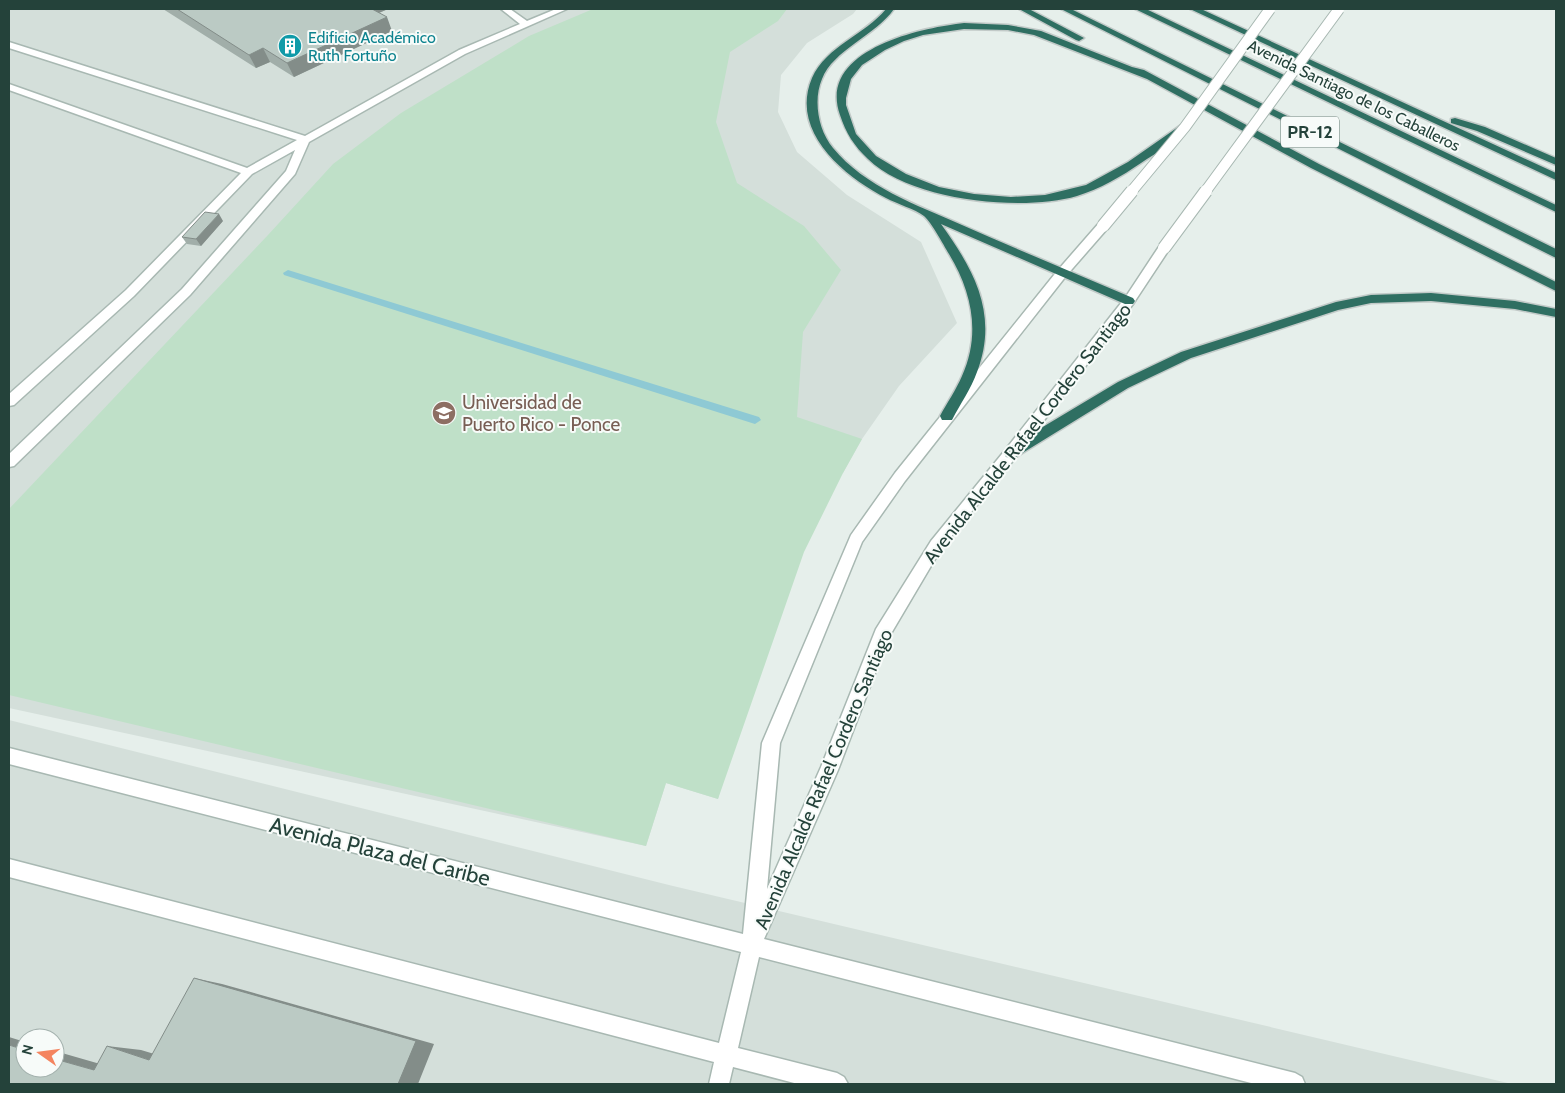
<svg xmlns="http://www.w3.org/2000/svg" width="1565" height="1093" font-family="Cabin,sans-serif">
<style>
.built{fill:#d4dfda;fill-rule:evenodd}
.green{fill:#bfe0c8}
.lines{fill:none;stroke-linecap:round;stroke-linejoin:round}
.stream{fill:#8ec9d4;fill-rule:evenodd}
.minor-casing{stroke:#a8b8b2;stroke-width:3}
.highway-casing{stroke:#c2cac8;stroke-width:3}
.minor{fill:#fff;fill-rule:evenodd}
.highway{fill:#2f6f62;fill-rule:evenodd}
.minor-bridge-far1-casing{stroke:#a8b8b2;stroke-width:12;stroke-linecap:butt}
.minor-bridge-casing{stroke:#a8b8b2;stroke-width:14;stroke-linecap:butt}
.minor-bridge-far1{stroke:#fff;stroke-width:10}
.minor-bridge{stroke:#fff;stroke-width:12}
.wall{fill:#a1aea9}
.shaded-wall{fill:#838d89}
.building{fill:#bbcac4;stroke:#838d89}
.labels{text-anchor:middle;stroke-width:4;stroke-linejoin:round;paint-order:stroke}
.far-culture-label{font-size:16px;fill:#0d838f;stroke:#f7fbf9;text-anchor:start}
.far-street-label{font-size:16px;fill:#24423a;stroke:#f7fbf9}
.shield{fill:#f7fbf9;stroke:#637a73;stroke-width:1}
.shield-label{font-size:18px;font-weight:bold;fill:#24423a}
.education-label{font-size:19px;fill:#785e54;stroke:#f7fbf9;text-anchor:start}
.street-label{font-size:19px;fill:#24423a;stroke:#f7fbf9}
.near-street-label{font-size:22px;fill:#24423a;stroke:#f7fbf9}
</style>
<rect width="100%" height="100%" fill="#e6efeb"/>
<path class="built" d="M9,9H857L853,14L807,43L781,75L778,112L797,152L847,195L921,242L957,323L899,386L862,439L843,473L797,458L718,799L666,783L646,846L9,708Z
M9,720L673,886L1512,1084H9ZM25,1038H55V1068H25Z"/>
<path class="green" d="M593,9H787L778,21L730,52L716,122L737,183L804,226L841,270L803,332L797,417L862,439L843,473L804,552L718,799L666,783L646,846L9,695V509L268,235L333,164L401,113L529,36Z"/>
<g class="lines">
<path class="stream" d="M288,270L759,417L761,420L755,424L284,275L283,273Z"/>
<g class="minor-casing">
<path id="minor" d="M501,9H510L527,21L556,9H567L465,54L309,142L295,174L190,295L14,466L9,467V454L182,289L286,171L295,150L252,174L134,296L14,405L9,406V394L126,290L241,173L9,90V84L247,168L297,140L9,48V42L305,136L459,50L520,24Z
M1103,222L1107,223L1109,226L1107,229L1066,276L905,481L862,542L780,743L767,889L821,767L876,629L931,541L1006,449L1125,298L1160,245H1168L1170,248L1133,304L1016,457L941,549L889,637L838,770L764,939L1295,1073L1302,1077L1305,1084H1255L759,957L738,1048L837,1073L844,1077L848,1084H798L733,1067L729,1084H709L714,1062L9,877V859L719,1043L741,952L9,764V748L743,934L762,743L851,535L895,473L1058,270L1099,223Z"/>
</g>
<g class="highway-casing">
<path id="highway" d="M886,9H894C875,36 833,50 822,79C813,100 818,130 833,148C865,187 917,205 962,225C1019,250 1076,274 1133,298L1135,301L1133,304H1125L941,224C974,270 999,314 977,372C971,389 960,404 952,420H942L940,416C947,403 956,390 962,376C981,334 972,292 949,254C943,244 932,223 924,216C915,209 897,204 886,198C845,177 789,132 812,78C826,46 865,35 886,9Z
M1019,9H1029L1084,38L1079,41L1076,40Z
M1061,9H1071L1556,249V258Z
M1135,9H1146L1556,205V212Z
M1190,9H1201L1556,173V180Z
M964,23L1008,25L1041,31L1132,67L1144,70L1319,164L1556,282V291L1311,168L1147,79L1034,35L1008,30L964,29L923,35L904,41L885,50L862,65L851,79L846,98V105L856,134L876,156L906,174L939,187L974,194L1011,197L1045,195L1086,185L1128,162L1181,125L1185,124L1190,127C1179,140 1156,153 1141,163C1122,176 1100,189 1077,196C1022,212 911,201 868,159C854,146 846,133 840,115C817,50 920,28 964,23Z
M1455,118L1485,127L1556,158V165L1477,131L1451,123V119Z
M1431,293L1515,301L1556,309V317L1515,309L1431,301L1371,303L1338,310L1191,358L1128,388L1016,457L1011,458L1006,457L1004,453L1006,449L1118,382L1181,352L1336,302L1371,295Z"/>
</g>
<use href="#minor" class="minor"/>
<use href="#highway" class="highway"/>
<g class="minor-bridge-far1-casing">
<path id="minor-bridge-far1" d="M1131,192L1185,127L1270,9
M1205,192L1339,9"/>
</g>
<g class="minor-bridge-casing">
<path id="minor-bridge" d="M1103,226L1132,191
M1164,248L1206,191"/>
</g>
<use href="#minor-bridge-far1" class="minor-bridge-far1"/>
<use href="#minor-bridge" class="minor-bridge"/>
</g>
<path class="wall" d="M163,9H388L379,13L392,31L294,77L270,62L256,68Z
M223,221L201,246L187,244L182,237Z"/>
<path class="shaded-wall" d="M365,9H388L369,17Z
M387,17L392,31L294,77L287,63Z
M263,48L270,62L256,68L249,55Z
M219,214L223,221L201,246L196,239Z
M194,978L222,984L434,1044L418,1084H398Z
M9,1037L25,1042V1050L9,1045Z
M107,1046L141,1050L181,1062L149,1060Z
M55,1051L128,1072L94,1070L55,1059Z"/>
<path class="building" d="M177,9H372L387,17L287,63L263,48L249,55Z
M205,212L219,214L196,239L182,237Z
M194,978L416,1041L398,1084H9V1045L25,1050V1068H55V1059L94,1070L107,1046L149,1060Z"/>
<defs>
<g id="building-disc" transform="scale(1.25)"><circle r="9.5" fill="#0f9aa8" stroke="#f7fbf9"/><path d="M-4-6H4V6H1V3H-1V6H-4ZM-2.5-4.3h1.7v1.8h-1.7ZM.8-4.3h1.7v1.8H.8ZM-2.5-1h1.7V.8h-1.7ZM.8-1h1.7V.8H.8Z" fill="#fff"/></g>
<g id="university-disc" transform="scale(1.25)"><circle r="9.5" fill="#8d6e63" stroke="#f7fbf9"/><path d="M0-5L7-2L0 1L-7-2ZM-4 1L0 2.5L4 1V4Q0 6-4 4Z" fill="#fff"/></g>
</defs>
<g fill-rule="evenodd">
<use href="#building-disc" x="290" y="46"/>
<use href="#university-disc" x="444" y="413"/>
</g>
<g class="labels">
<g class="far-culture-label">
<text x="308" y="43">Edificio Académico<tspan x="308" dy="18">Ruth Fortuño</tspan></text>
</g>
<g class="far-street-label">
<text transform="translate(1354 95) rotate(26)" y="6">Avenida Santiago de los Caballeros</text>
</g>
<rect class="shield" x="1281" y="116.5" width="58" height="31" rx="4"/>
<g class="shield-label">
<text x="1310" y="138">PR-12</text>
</g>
<g class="education-label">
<text x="462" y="409">Universidad de<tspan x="462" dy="22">Puerto Rico - Ponce</tspan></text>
</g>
<g class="street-label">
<text transform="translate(1027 433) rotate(-52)" y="7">Avenida Alcalde Rafael Cordero Santiago</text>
<text transform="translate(823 779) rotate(-67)" y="7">Avenida Alcalde Rafael Cordero Santiago</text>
</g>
<g class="near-street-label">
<text transform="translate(380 851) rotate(14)" y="8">Avenida Plaza del Caribe</text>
</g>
</g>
<rect width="1565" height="1093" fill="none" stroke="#24423a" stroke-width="20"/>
<g transform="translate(40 1053) rotate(284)"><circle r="24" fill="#f7fbf9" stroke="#a3b1ad"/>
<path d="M0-4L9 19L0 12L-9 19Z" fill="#f4845f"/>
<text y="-8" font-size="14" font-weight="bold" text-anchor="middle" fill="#24423a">N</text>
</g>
</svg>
